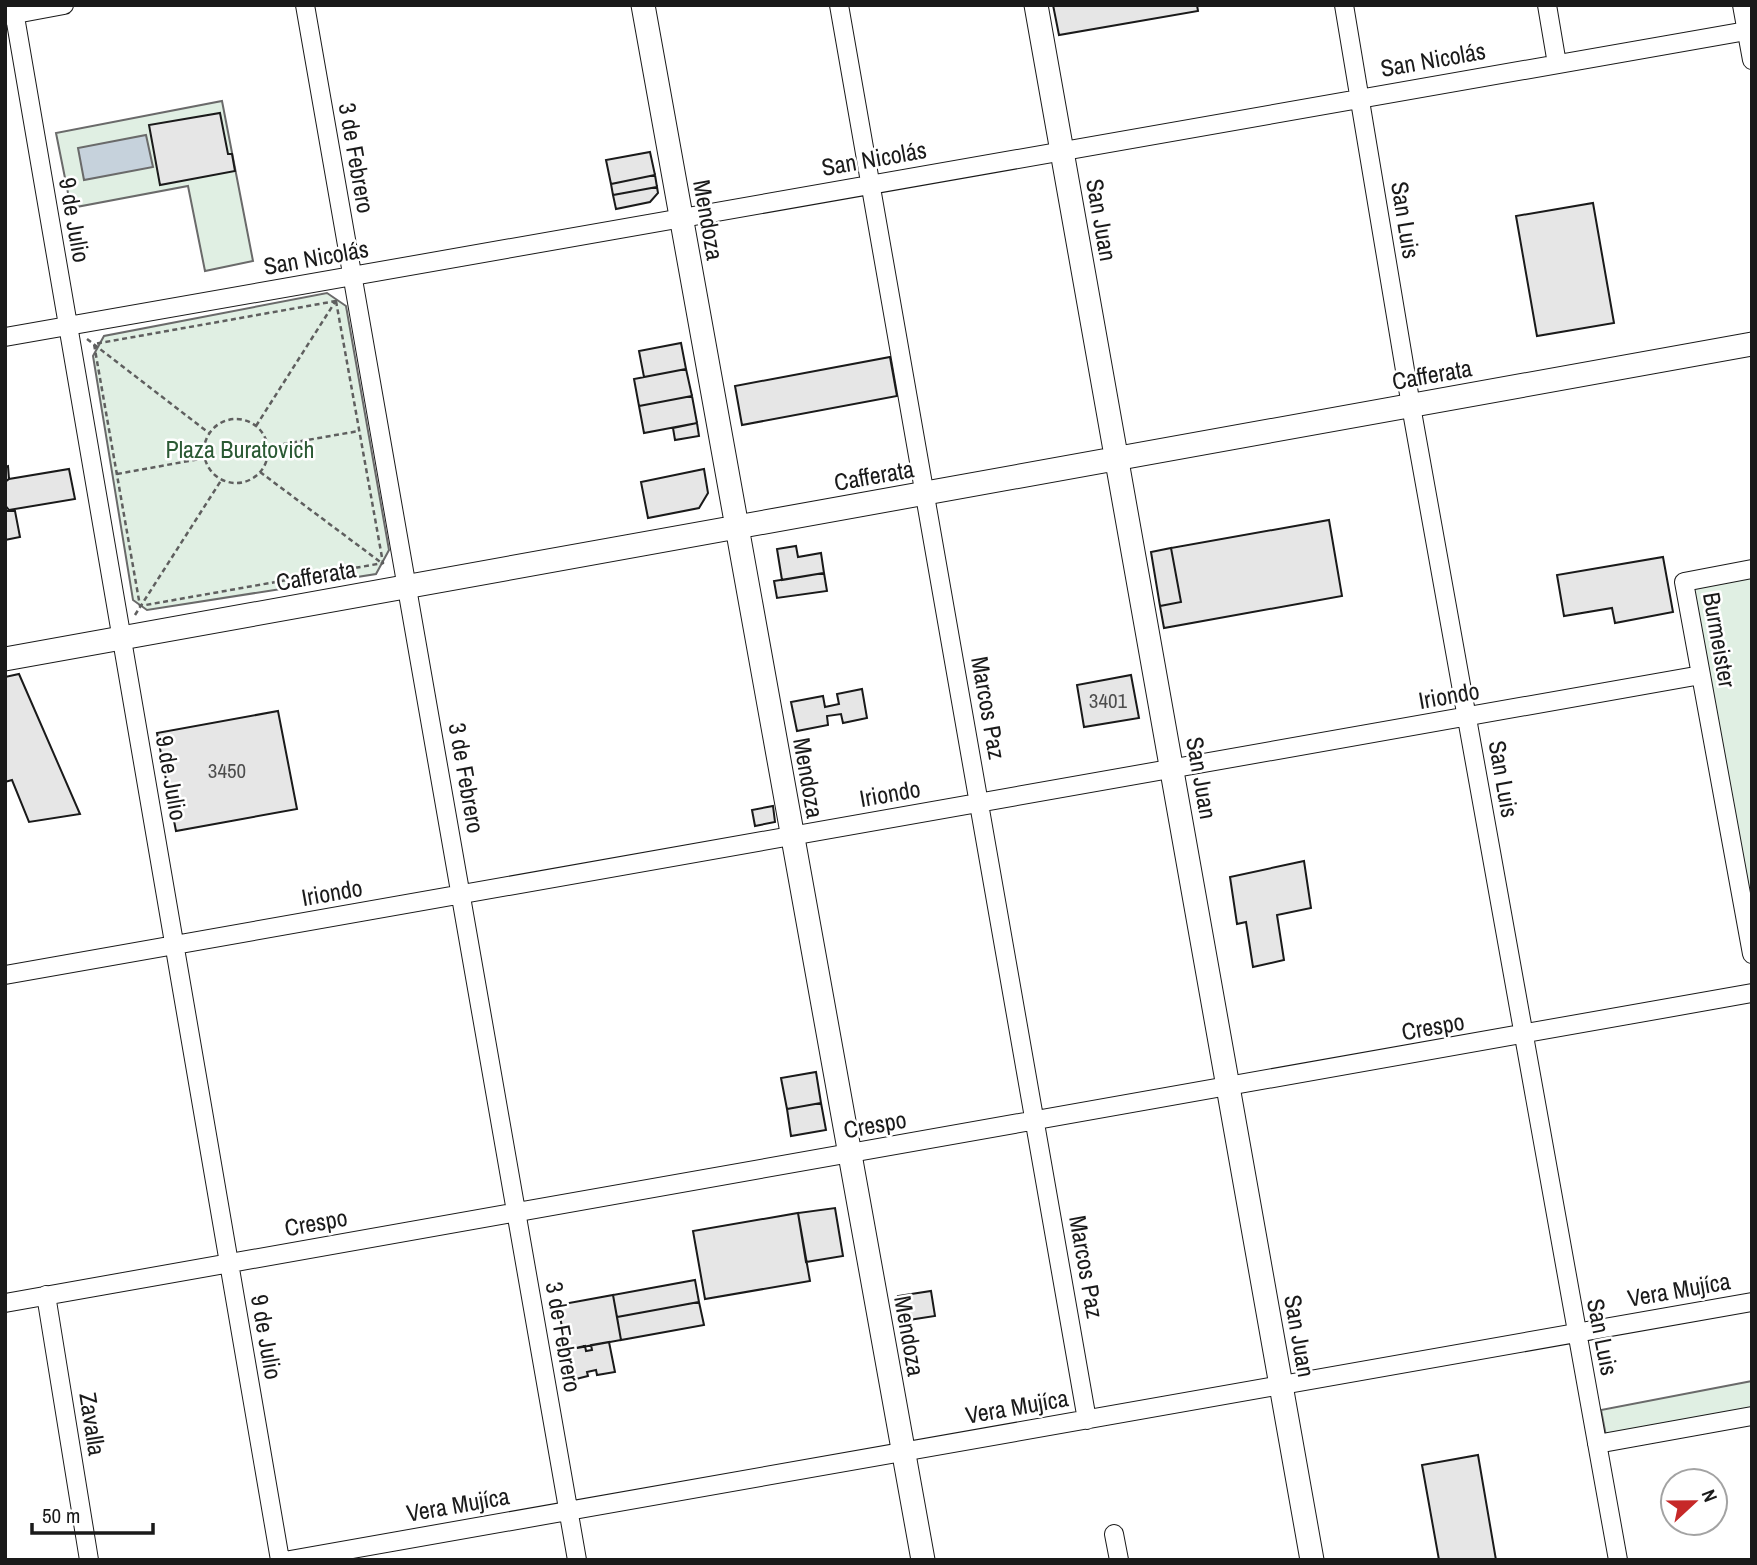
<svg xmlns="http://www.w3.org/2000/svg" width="1757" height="1565" font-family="'Archivo Narrow',sans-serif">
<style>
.green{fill:#e0efe3;stroke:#6a6a6a;stroke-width:2}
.water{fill:#c6d2dc;stroke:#6a6a6a;stroke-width:2}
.building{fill:#e6e6e6;stroke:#1a1a1a;stroke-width:2}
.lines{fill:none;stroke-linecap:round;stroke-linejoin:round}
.minor-casing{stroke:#1a1a1a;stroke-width:20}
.major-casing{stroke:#1a1a1a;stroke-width:25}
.path{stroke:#5f5f5f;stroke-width:2.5;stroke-dasharray:5 3.5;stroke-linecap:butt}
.minor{stroke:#fff;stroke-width:18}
.major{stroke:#fff;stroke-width:23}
.labels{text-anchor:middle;stroke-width:5;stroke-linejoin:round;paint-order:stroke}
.number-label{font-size:21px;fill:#4d4d4d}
.street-label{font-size:24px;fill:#1a1a1a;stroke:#fff}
.park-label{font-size:24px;fill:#2b5a34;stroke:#fff}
</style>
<rect width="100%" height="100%" fill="#fff"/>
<path class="green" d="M222,101L253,261L205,271L188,186L71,208L56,133Z
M327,293L346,306L389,550L376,574L147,610L133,600L93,356L104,336Z
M1752,569V954L1684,582Z
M1752,1381V1408L1606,1436L1601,1410Z"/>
<path class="water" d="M146,135L153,167L84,180L78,148Z"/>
<path class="building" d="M1053,5H1197L1198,11L1059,35Z
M220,113L228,154H232L235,171L160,185L149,125Z
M650,152L655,175L611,184L606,160Z
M655,175L657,187L613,195L611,184Z
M657,187L658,193L650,202L616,209L613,195Z
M1593,203L1614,323L1537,336L1516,216Z
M681,343L686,369L644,377L639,351Z
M890,357L897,396L742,425L735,386Z
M686,369L692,396L639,406L634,379Z
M692,396L697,423L644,433L639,406Z
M697,423L699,436L675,440L673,428Z
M8,466L9,479L5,482V467Z
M69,469L75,499L9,510L5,505V482L9,479Z
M704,469L708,493L699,508L648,518L641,482Z
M5,511H15L20,537L5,540Z
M1329,520L1342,596L1164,628L1160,606L1181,602L1171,548Z
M796,546L798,557L821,553L824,573L782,580L777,549Z
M1171,548L1181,602L1160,606L1151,552Z
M1663,557L1673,612L1615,623L1612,608L1564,616L1557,575Z
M824,573L827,591L777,598L774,581Z
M19,674L80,814L29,822L12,780L5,782V677Z
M1131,675L1139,718L1084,727L1077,685Z
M862,689L867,718L843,723L841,714L827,716L828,725L797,731L791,702L823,696L825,707L839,704L837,694Z
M278,711L297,809L176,831L157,733Z
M773,806L775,822L755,826L752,810Z
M1304,861L1311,908L1277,915L1284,960L1253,967L1246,922L1237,924L1230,877Z
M816,1072L821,1103L787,1109L781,1078Z
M821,1103L826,1130L791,1136L787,1109Z
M835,1208L843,1256L806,1262L798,1213Z
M798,1213L810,1281L705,1299L693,1231Z
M695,1280L699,1302L617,1317L613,1295Z
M931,1291L935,1316L902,1321L898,1296Z
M613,1295L621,1340L566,1350L558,1305Z
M699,1302L704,1325L621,1340L617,1317Z
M609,1342L615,1372L597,1375L596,1370L587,1372L588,1376L572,1380L566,1350L585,1346L586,1351L592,1350L591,1345Z
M1478,1455L1496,1560H1439L1422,1465Z"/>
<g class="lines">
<g class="minor-casing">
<path id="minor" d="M13,5L280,1560
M305,5L577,1560
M839,5L1087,1420
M1344,5L1411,406L1618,1560
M1547,5L1557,64
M1742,5L1752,60
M5,16L64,5
M5,337L1752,30
M1752,569L1684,582L1752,954
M5,975L1701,675
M46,1295L89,1560
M5,1303L1752,993
M1597,1444L1752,1416
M1114,1534L1119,1560
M290,1560L1752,1302"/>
</g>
<g class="major-casing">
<path id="major" d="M643,5L923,1560
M1036,5L1312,1560
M5,659L1752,344"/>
</g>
<path class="path" d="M336,301L383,563L140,606L94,344Z
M87,339L209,433
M204 451a32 32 0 1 1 64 0a32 32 0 1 1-64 0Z
M256,426L335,302
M267,447L359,431
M260,472L383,564
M117,474L205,458
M135,615L222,479"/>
<use href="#minor" class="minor"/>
<use href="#major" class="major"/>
</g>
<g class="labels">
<g class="number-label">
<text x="1108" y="708">3401</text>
<text x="227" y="778">3450</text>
</g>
<g class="street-label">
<text transform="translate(1433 60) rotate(-10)" y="8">San Nicolás</text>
<text transform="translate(356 158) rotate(80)" y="8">3 de Febrero</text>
<text transform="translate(874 159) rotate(-10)" y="8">San Nicolás</text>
<text transform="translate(74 220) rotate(80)" y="8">9 de Julio</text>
<text transform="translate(708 220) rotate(80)" y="8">Mendoza</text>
<text transform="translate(1101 220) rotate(80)" y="8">San Juan</text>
<text transform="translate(1405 220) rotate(81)" y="8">San Luis</text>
<text transform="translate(316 258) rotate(-10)" y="8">San Nicolás</text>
<text transform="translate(1432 375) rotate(-10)" y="8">Cafferata</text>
<text transform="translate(874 476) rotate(-10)" y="8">Cafferata</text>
<text transform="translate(316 576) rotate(-10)" y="8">Cafferata</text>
<text transform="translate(1719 640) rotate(80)" y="8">Burmeister</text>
<text transform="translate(1449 696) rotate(-10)" y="8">Iriondo</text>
<text transform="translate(988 708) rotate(80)" y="8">Marcos Paz</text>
<text transform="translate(171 778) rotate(80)" y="8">9 de Julio</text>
<text transform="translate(466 778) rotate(80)" y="8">3 de Febrero</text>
<text transform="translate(808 778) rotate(80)" y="8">Mendoza</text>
<text transform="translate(1201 778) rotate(80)" y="8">San Juan</text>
<text transform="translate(1503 779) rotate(80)" y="8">San Luis</text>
<text transform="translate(890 794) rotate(-10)" y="8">Iriondo</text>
<text transform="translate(332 893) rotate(-10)" y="8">Iriondo</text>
<text transform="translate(1433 1027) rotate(-10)" y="8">Crespo</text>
<text transform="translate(875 1125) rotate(-10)" y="8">Crespo</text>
<text transform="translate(316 1223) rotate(-10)" y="8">Crespo</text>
<text transform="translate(1086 1267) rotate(80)" y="8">Marcos Paz</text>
<text transform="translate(1679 1290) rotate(-10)" y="8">Vera Mujíca</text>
<text transform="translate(909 1336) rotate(80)" y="8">Mendoza</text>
<text transform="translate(1299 1336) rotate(80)" y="8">San Juan</text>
<text transform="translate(266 1337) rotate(80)" y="8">9 de Julio</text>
<text transform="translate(563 1337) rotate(80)" y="8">3 de Febrero</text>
<text transform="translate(1602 1337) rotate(79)" y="8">San Luis</text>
<text transform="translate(1017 1407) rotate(-10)" y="8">Vera Mujíca</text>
<text transform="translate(92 1424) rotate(81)" y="8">Zavalla</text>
<text transform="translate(458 1505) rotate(-10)" y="8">Vera Mujíca</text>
</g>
<g class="park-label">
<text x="240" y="458">Plaza Buratovich</text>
</g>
</g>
<rect width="1757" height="1565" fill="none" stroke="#1a1a1a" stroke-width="14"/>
<g transform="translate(1694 1502) rotate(68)"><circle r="33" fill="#ffffff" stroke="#a3a3a3" stroke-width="2"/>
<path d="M0-5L12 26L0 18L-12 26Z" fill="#c62828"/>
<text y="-10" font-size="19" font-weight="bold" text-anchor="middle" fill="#1a1a1a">N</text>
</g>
<path d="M32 1523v10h121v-10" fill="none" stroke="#1a1a1a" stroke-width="3.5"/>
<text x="42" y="1523" font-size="21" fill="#1a1a1a" stroke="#ffffff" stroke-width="5" paint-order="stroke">50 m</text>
</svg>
